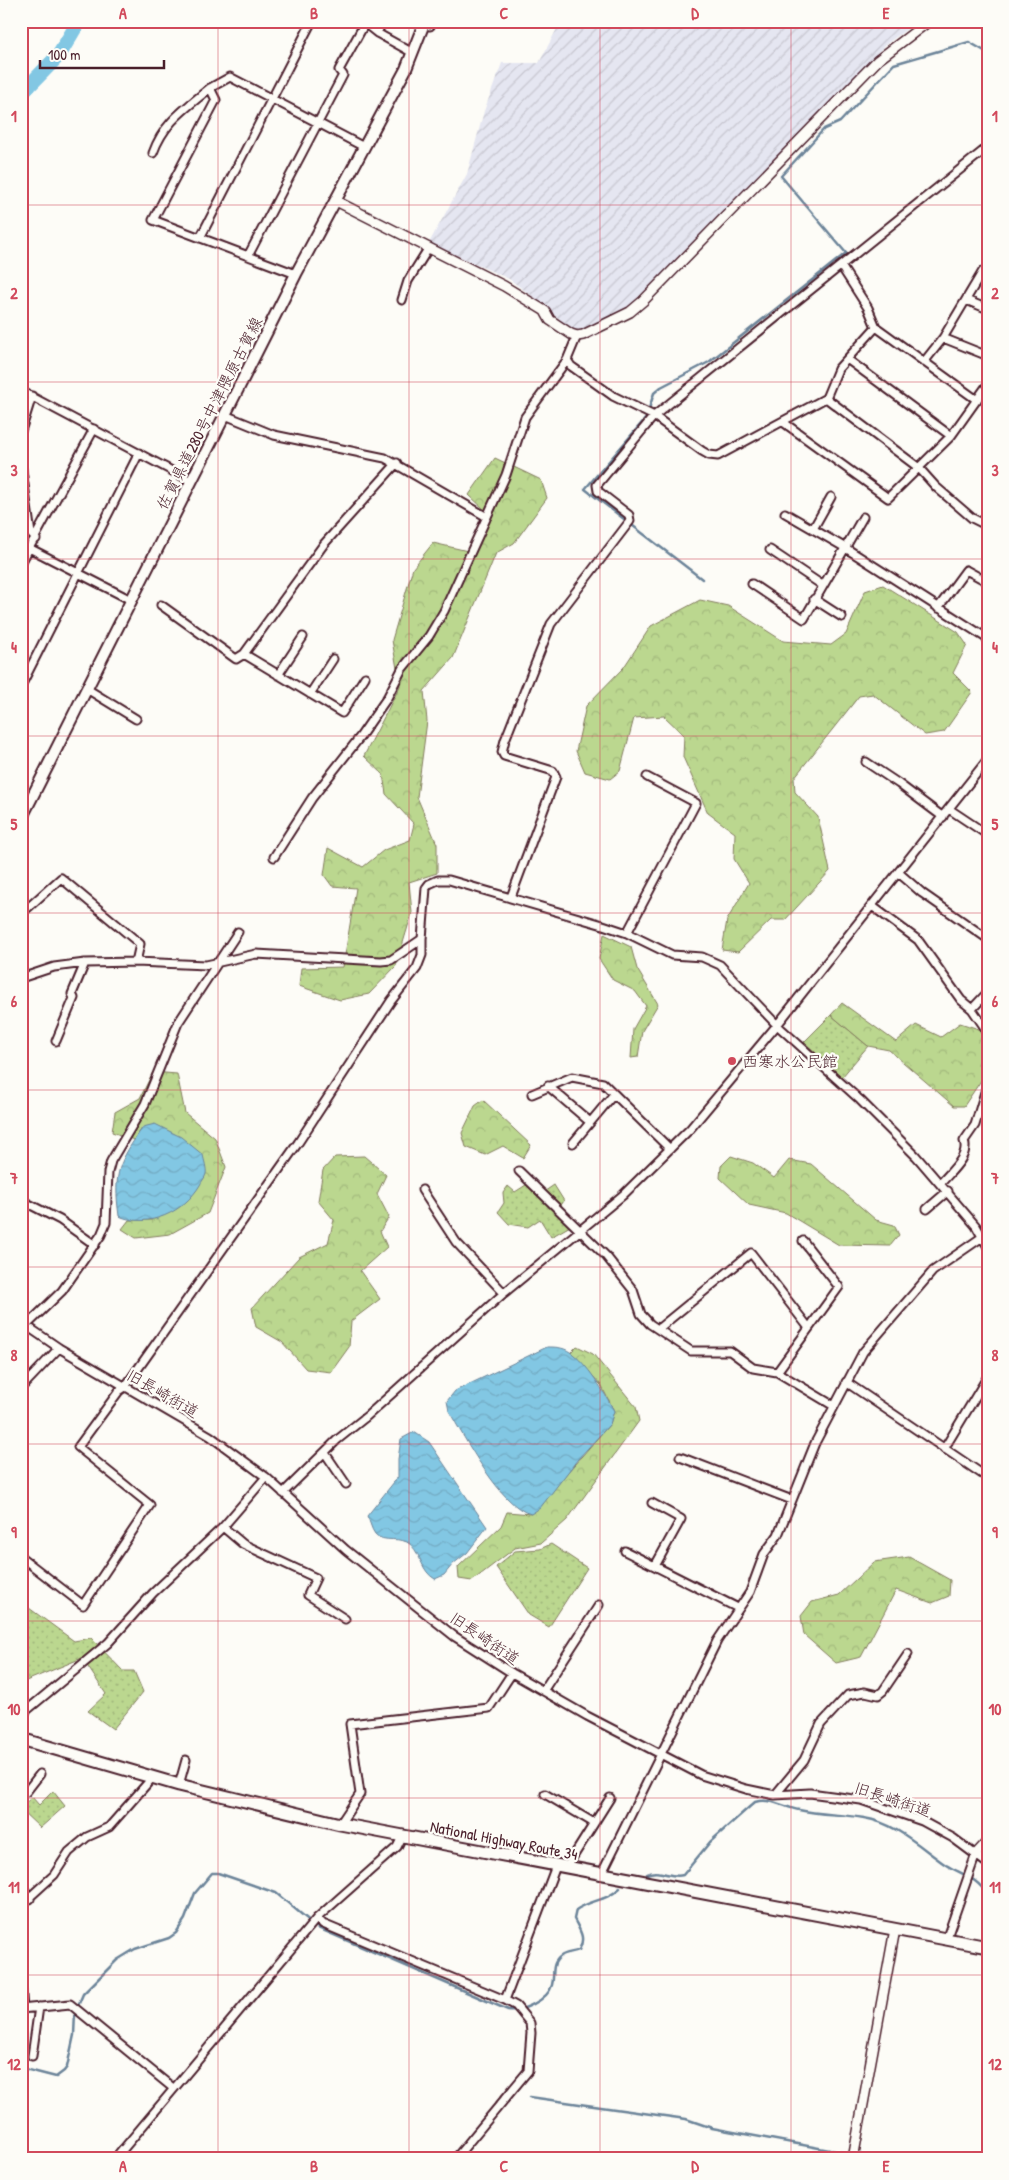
<svg xmlns="http://www.w3.org/2000/svg" width="1009" height="2180" font-family="'Patrick Hand','Klee One',sans-serif">
<style>
.industrial{fill:url(#industrial-furrows)}
.grass{fill:url(#grass-dots);stroke:#827b5d}
.forest{fill:url(#forest-crowns);stroke:#827b5d}
.water{fill:url(#water-waves);stroke:#6c8499}
.lines{fill:none;stroke-linecap:round;stroke-linejoin:round}
.stream{stroke:#6c8499;stroke-width:2.5}
.river{stroke:#82c7e3;stroke-width:15}
.minor-casing{stroke:#4a1f2b;stroke-width:11}
.tertiary-casing{stroke:#4a1f2b;stroke-width:12}
.secondary-casing{stroke:#4a1f2b;stroke-width:14}
.trunk-casing{stroke:#4a1f2b;stroke-width:15}
.minor{stroke:#fdfcf7;stroke-width:7}
.tertiary{stroke:#fdfcf7;stroke-width:9}
.secondary{stroke:#fdfcf7;stroke-width:10}
.trunk{stroke:#fdfcf7;stroke-width:11}
.grid{fill:none;stroke:#d1495b;stroke-width:1;stroke-opacity:0.55}
.poi-dot{fill:#d1495b;stroke:#fdfcf7;stroke-width:2}
.labels{text-anchor:middle;stroke-width:4.5;stroke-linejoin:round;paint-order:stroke}
.street-label{font-size:16px;fill:#4a1f2b;stroke:#fdfcf7}
.poi-label{font-size:16px;fill:#4a1f2b;stroke:#fdfcf7;text-anchor:start}
.neatline{fill:none;stroke:#d1495b;stroke-width:2}
.grid-label{font-size:16px;text-anchor:middle;font-weight:bold;fill:#d1495b}
</style>
<defs>
<pattern id="industrial-furrows" width="10" height="10" patternUnits="userSpaceOnUse" patternTransform="scale(1.25)"><rect width="10" height="10" fill="#e5e6f1"/><path d="M-1 1l2-2M0 10L10 0M9 11l2-2" fill="none" stroke="#c6c5cf"/></pattern>
<pattern id="grass-dots" width="8" height="8" patternUnits="userSpaceOnUse" patternTransform="scale(1.25)"><rect width="8" height="8" fill="#bbd78f"/><path d="M2 2h.1M6 6h.1" fill="none" stroke="#a2b87c" stroke-width="1.8" stroke-linecap="round"/></pattern>
<pattern id="forest-crowns" width="20" height="18" patternUnits="userSpaceOnUse" patternTransform="scale(1.25)"><rect width="20" height="18" fill="#bbd78f"/><path d="M2 6a3 3 0 1 1 6 0M12 15a3 3 0 1 1 6 0" fill="none" stroke="#a2b87c"/></pattern>
<pattern id="water-waves" width="16" height="10" patternUnits="userSpaceOnUse" patternTransform="scale(1.25)"><rect width="16" height="10" fill="#82c7e3"/><path d="M0 5q4-4 8 0t8 0" fill="none" stroke="#72aac3"/></pattern>
</defs>
<rect width="100%" height="100%" fill="#fdfcf7"/>
<filter id="ink" filterUnits="userSpaceOnUse"><feTurbulence type="fractalNoise" baseFrequency=".02" numOctaves="2"/><feDisplacementMap in="SourceGraphic" scale="10" xChannelSelector="R" yChannelSelector="G"/><feConvolveMatrix kernelMatrix="1 2 1 2 8 2 1 2 1" color-interpolation-filters="sRGB"/></filter>
<g filter="url(#ink)">
<path class="industrial" d="M561,21H918L885,45L628,308L580,330L573,329L554,315L550,309L509,279L429,243L467,174L484,111L502,63H539Z"/>
<path class="grass" d="M831,1015L868,1046L842,1077L804,1042Z
M526,1185L538,1196L554,1185L564,1201L556,1212L572,1225L551,1237L540,1219L528,1227L509,1224L498,1212L504,1203L503,1193L508,1186L515,1192Z
M551,1544L587,1568L549,1627L529,1615L496,1567L515,1551L540,1549Z
M21,1607L29,1608L74,1641L91,1638L123,1671H134L143,1692L113,1729L88,1711L106,1694L82,1658L21,1683Z
M53,1791L65,1806L40,1828L21,1810V1807L32,1797L39,1805Z"/>
<path class="forest" d="M495,458L541,480L547,498L514,543L496,553L453,658L424,691L427,721L417,797L437,844V873L409,882L412,913L396,966L369,994L340,1000L299,986L301,968L343,967L356,888L332,886L324,875L328,848L363,867L384,850L410,840L414,824L386,794L383,774L364,756L400,686L392,640L413,568L433,543L468,551L486,511L469,495Z
M883,585L958,632L967,645L953,673L972,692L944,732L925,735L873,694L859,696L794,778L795,792L818,817L830,871L785,920H771L738,952L722,950L727,920L749,883L734,859L735,833L708,813L683,757L684,735L664,716L634,718L620,771L610,779L585,772L576,751L586,706L624,667L651,626L700,600L728,606L783,641L831,645L846,634L865,591Z
M604,934L631,947L637,969L658,1004L642,1031L638,1057L631,1058L633,1029L646,1006L635,991L613,980L599,959Z
M842,1003L896,1042L916,1025L941,1037L960,1023L982,1030L985,1050L984,1076L964,1106H954L889,1050L868,1046L831,1015Z
M153,1072L177,1074L185,1113L215,1138L226,1167L208,1213L170,1234L136,1238L122,1229L129,1220H152L143,1127L134,1140L112,1132L115,1112L140,1098Z
M483,1100L531,1145L523,1158L503,1146L485,1155L466,1147L462,1133L475,1106Z
M364,1156L386,1175L377,1194L389,1217L380,1231L387,1247L360,1271L380,1299L351,1321L349,1347L331,1372L306,1369L282,1342L256,1327L252,1308L299,1257L328,1243L334,1220L318,1201L323,1170L335,1157Z
M731,1156L753,1163L774,1178L789,1160L811,1164L876,1220L894,1225L899,1235L890,1246L839,1245L786,1213L749,1205L720,1178L721,1166Z
M577,1346L593,1354L636,1407L639,1421L567,1520L541,1543L515,1548L472,1581L459,1579L458,1567L501,1526L507,1512L531,1514L610,1424L614,1411L601,1385L571,1352Z
M909,1557L950,1580L949,1596L932,1603L896,1590L861,1657L836,1663L804,1635L801,1616L812,1602L839,1595L874,1562Z"/>
<path class="water" d="M155,1124L181,1137L203,1155C204,1160 207,1169 206,1174C205,1178 201,1182 200,1185C184,1212 149,1229 119,1216C113,1172 119,1162 143,1127Z
M547,1347C555,1347 563,1347 570,1352C587,1363 605,1393 614,1411L610,1424L578,1459L540,1508L531,1514C502,1508 464,1437 449,1411L447,1401L455,1391Z
M414,1432L429,1442L487,1527L467,1553L453,1564L444,1575L435,1579C421,1571 422,1556 411,1545C401,1535 383,1544 375,1534C371,1529 370,1521 367,1516L398,1477V1459L401,1439Z"/>
<g class="lines">
<path class="stream" d="M702,579L585,489L646,418L654,393L661,387L709,362L846,253L781,176L824,129L840,122L894,64L969,42L988,53
M647,1874C659,1868 671,1879 683,1875L710,1842L755,1802C770,1797 783,1807 799,1810C820,1815 842,1814 864,1818C896,1823 920,1847 946,1865C963,1875 978,1878 988,1896
M21,2068L56,2077L64,2071L67,2067L74,2035L75,2013L83,1994L117,1960L135,1949L169,1938L176,1933L185,1919L195,1893L212,1873H218L276,1893L318,1928L508,2010C522,2012 548,2000 552,1985C555,1974 550,1964 561,1956C566,1952 573,1953 579,1950C586,1938 580,1931 574,1919L576,1910C592,1899 605,1902 620,1888
M530,2097L686,2119L712,2128L851,2154
M856,2154L882,2159"/>
<path class="river" d="M21,94L59,55L79,21"/>
<g class="minor-casing">
<path id="minor" d="M362,21L377,33L413,53
M424,25L430,26L434,21
M377,33L383,21
M153,153C164,122 185,109 210,88
M200,238L312,21
M248,256L343,75L339,70L365,23
M841,266L868,308L876,327L977,400
M296,274L153,220L216,100L210,88L230,77L364,147
M402,300L408,281L428,249
M966,300L988,309
M943,338L988,356
M847,359L951,436
M567,360L571,366L613,396L654,416L702,451L709,455L718,456L826,398L838,369L876,327
M924,362L943,338L983,271L988,273
M21,391L191,481
M826,398L919,468L936,487L972,518L988,526
M225,415L274,435L385,458L487,517
M783,422L888,498L951,436L988,384
M21,431L32,396
M21,463L31,534L36,539
M785,513L844,547L988,639
M813,529L831,497
M31,549L131,600
M770,550L822,585
M21,563L94,429
M752,584L804,619L863,517
M814,599L842,617
M161,605L236,659L244,654L324,544L397,463
M938,608L966,570L988,582
M244,654L342,713L365,677
M278,675L303,637
M21,686L139,453
M87,689L136,719
M310,694L333,659
M866,762L899,784L943,817
M949,809L988,835
M274,857L312,798L360,737L387,698L402,669L429,636L444,611L506,475L525,417L567,360L577,336
M899,873L922,893L988,939
M511,897L556,777L553,771L504,756L502,752L505,740L551,624L630,521L629,515L598,491L597,485L654,416L988,147
M872,906L918,940L961,1000L972,1009L985,1028L988,1040
M21,914L61,878L140,944L136,962
M627,933L696,803L647,777
M21,978L54,967L85,963L136,962L206,965L256,954L381,961L391,960L422,939L426,888L429,884L438,880H449L603,925L627,933L672,955L702,957L720,965L777,1025L860,1100L916,1156L976,1226L988,1247
M972,1009L988,992
M56,1041L74,998L72,994L85,963
M548,1086L590,1122
M532,1094L572,1077L603,1083L670,1149
M573,1143L614,1094
M519,1171L606,1256L633,1290L641,1314L650,1324L691,1351H730L753,1368L777,1372L834,1406
M941,1183C950,1172 970,1156 964,1141L975,1125L988,1082
M422,1190L456,1242L504,1293
M21,1200L60,1220L95,1245
M927,1209L948,1191
M21,1322L59,1348L210,1436L266,1477L346,1550L454,1636L512,1673L587,1716L701,1775L746,1789L775,1795L810,1793L861,1800L922,1821L953,1838L988,1864
M27,1325L62,1291L101,1235L106,1223L108,1172L111,1161L145,1104L178,1023L238,932
M658,1329L751,1253L809,1328
M777,1372L839,1287L803,1241
M846,1382L988,1478
M21,1388L59,1348
M944,1449L988,1376
M325,1453L346,1484
M680,1457L792,1500
M283,1493L337,1440L367,1416L504,1293L623,1195L690,1129L777,1025L988,759
M652,1503L681,1519L655,1566
M223,1527L243,1544L316,1578L308,1595L345,1619
M625,1551L738,1608
M21,1557L83,1605L150,1505L78,1447L119,1391L125,1387L298,1143L391,1001L417,968L422,955V939
M543,1691L599,1605
M21,1715L108,1643L153,1593L223,1527L266,1477
M179,1785L186,1760
M21,1788L26,1792L40,1774
M545,1794L594,1823
M775,1795L804,1760L821,1724L848,1695L865,1692L878,1695L883,1691L908,1654
M340,1824L360,1794L350,1724L489,1708L512,1673
M566,1868L610,1798
M601,1875L717,1641L750,1592L764,1554L778,1535L815,1443L863,1352L933,1271L988,1233
M21,1884L30,1899
M21,1905L54,1875L69,1852L87,1837L109,1827L153,1777
M317,1918L323,1924L505,2000L516,2006L530,2023L531,2033L528,2071L455,2159
M946,1940L976,1854
M21,1982L23,2009
M505,2000L556,1866
M21,2009L70,2004L173,2088
M32,2056L39,2007
M115,2159L317,1918L397,1847L402,1837"/>
</g>
<g class="tertiary-casing">
<path id="tertiary" d="M336,201L504,286L545,311L550,320L571,334L577,336L583,335L630,312L643,301L878,60L929,21
M976,1854L988,1841
M853,2159L895,1929"/>
</g>
<g class="secondary-casing">
<path id="secondary" d="M21,819L296,274L406,69L425,21"/>
</g>
<g class="trunk-casing">
<path id="trunk" d="M21,1739L179,1785L340,1824L988,1947"/>
</g>
<use href="#minor" class="minor"/>
<use href="#tertiary" class="tertiary"/>
<use href="#secondary" class="secondary"/>
<use href="#trunk" class="trunk"/>
</g>
</g>
<path class="grid" d="M218,21V2159M409,21V2159M600,21V2159M791,21V2159M21,205H988M21,382H988M21,559H988M21,736H988M21,913H988M21,1090H988M21,1267H988M21,1444H988M21,1621H988M21,1798H988M21,1975H988"/>
<circle class="poi-dot" cx="732" cy="1061" r="5"/>
<g class="labels">
<g class="street-label">
<text transform="translate(209 413) rotate(-63)" y="6">佐賀県道280号中津隈原古賀線</text>
<text transform="translate(163 1393) rotate(30)" y="6">旧長崎街道</text>
<text transform="translate(485 1638) rotate(34)" y="6">旧長崎街道</text>
<text transform="translate(893 1799) rotate(18)" y="6">旧長崎街道</text>
<text transform="translate(504 1840) rotate(11)" y="6">National Highway Route 34</text>
</g>
<g class="poi-label">
<text x="742" y="1067">西寒水公民館</text>
</g>
</g>
<rect width="1009" height="2180" fill="none" stroke="#fdfcf7" stroke-width="55"/>
<path d="M40 60v8h124v-8" fill="none" stroke="#4a1f2b" stroke-width="2.5"/>
<text x="48" y="60" font-size="15" fill="#4a1f2b" stroke="#fdfcf7" stroke-width="4" paint-order="stroke">100 m</text>
<rect x="28" y="28" width="954" height="2124" class="neatline"/>
<g class="grid-label">
<text x="123" y="19">A</text>
<text x="314" y="19">B</text>
<text x="504" y="19">C</text>
<text x="695" y="19">D</text>
<text x="886" y="19">E</text>
<text x="14" y="122">1</text>
<text x="995" y="122">1</text>
<text x="14" y="299">2</text>
<text x="995" y="299">2</text>
<text x="14" y="476">3</text>
<text x="995" y="476">3</text>
<text x="14" y="653">4</text>
<text x="995" y="653">4</text>
<text x="14" y="830">5</text>
<text x="995" y="830">5</text>
<text x="14" y="1007">6</text>
<text x="995" y="1007">6</text>
<text x="14" y="1184">7</text>
<text x="995" y="1184">7</text>
<text x="14" y="1361">8</text>
<text x="995" y="1361">8</text>
<text x="14" y="1538">9</text>
<text x="995" y="1538">9</text>
<text x="14" y="1715">10</text>
<text x="995" y="1715">10</text>
<text x="14" y="1893">11</text>
<text x="995" y="1893">11</text>
<text x="14" y="2070">12</text>
<text x="995" y="2070">12</text>
<text x="123" y="2172">A</text>
<text x="314" y="2172">B</text>
<text x="504" y="2172">C</text>
<text x="695" y="2172">D</text>
<text x="886" y="2172">E</text>
</g>
</svg>
